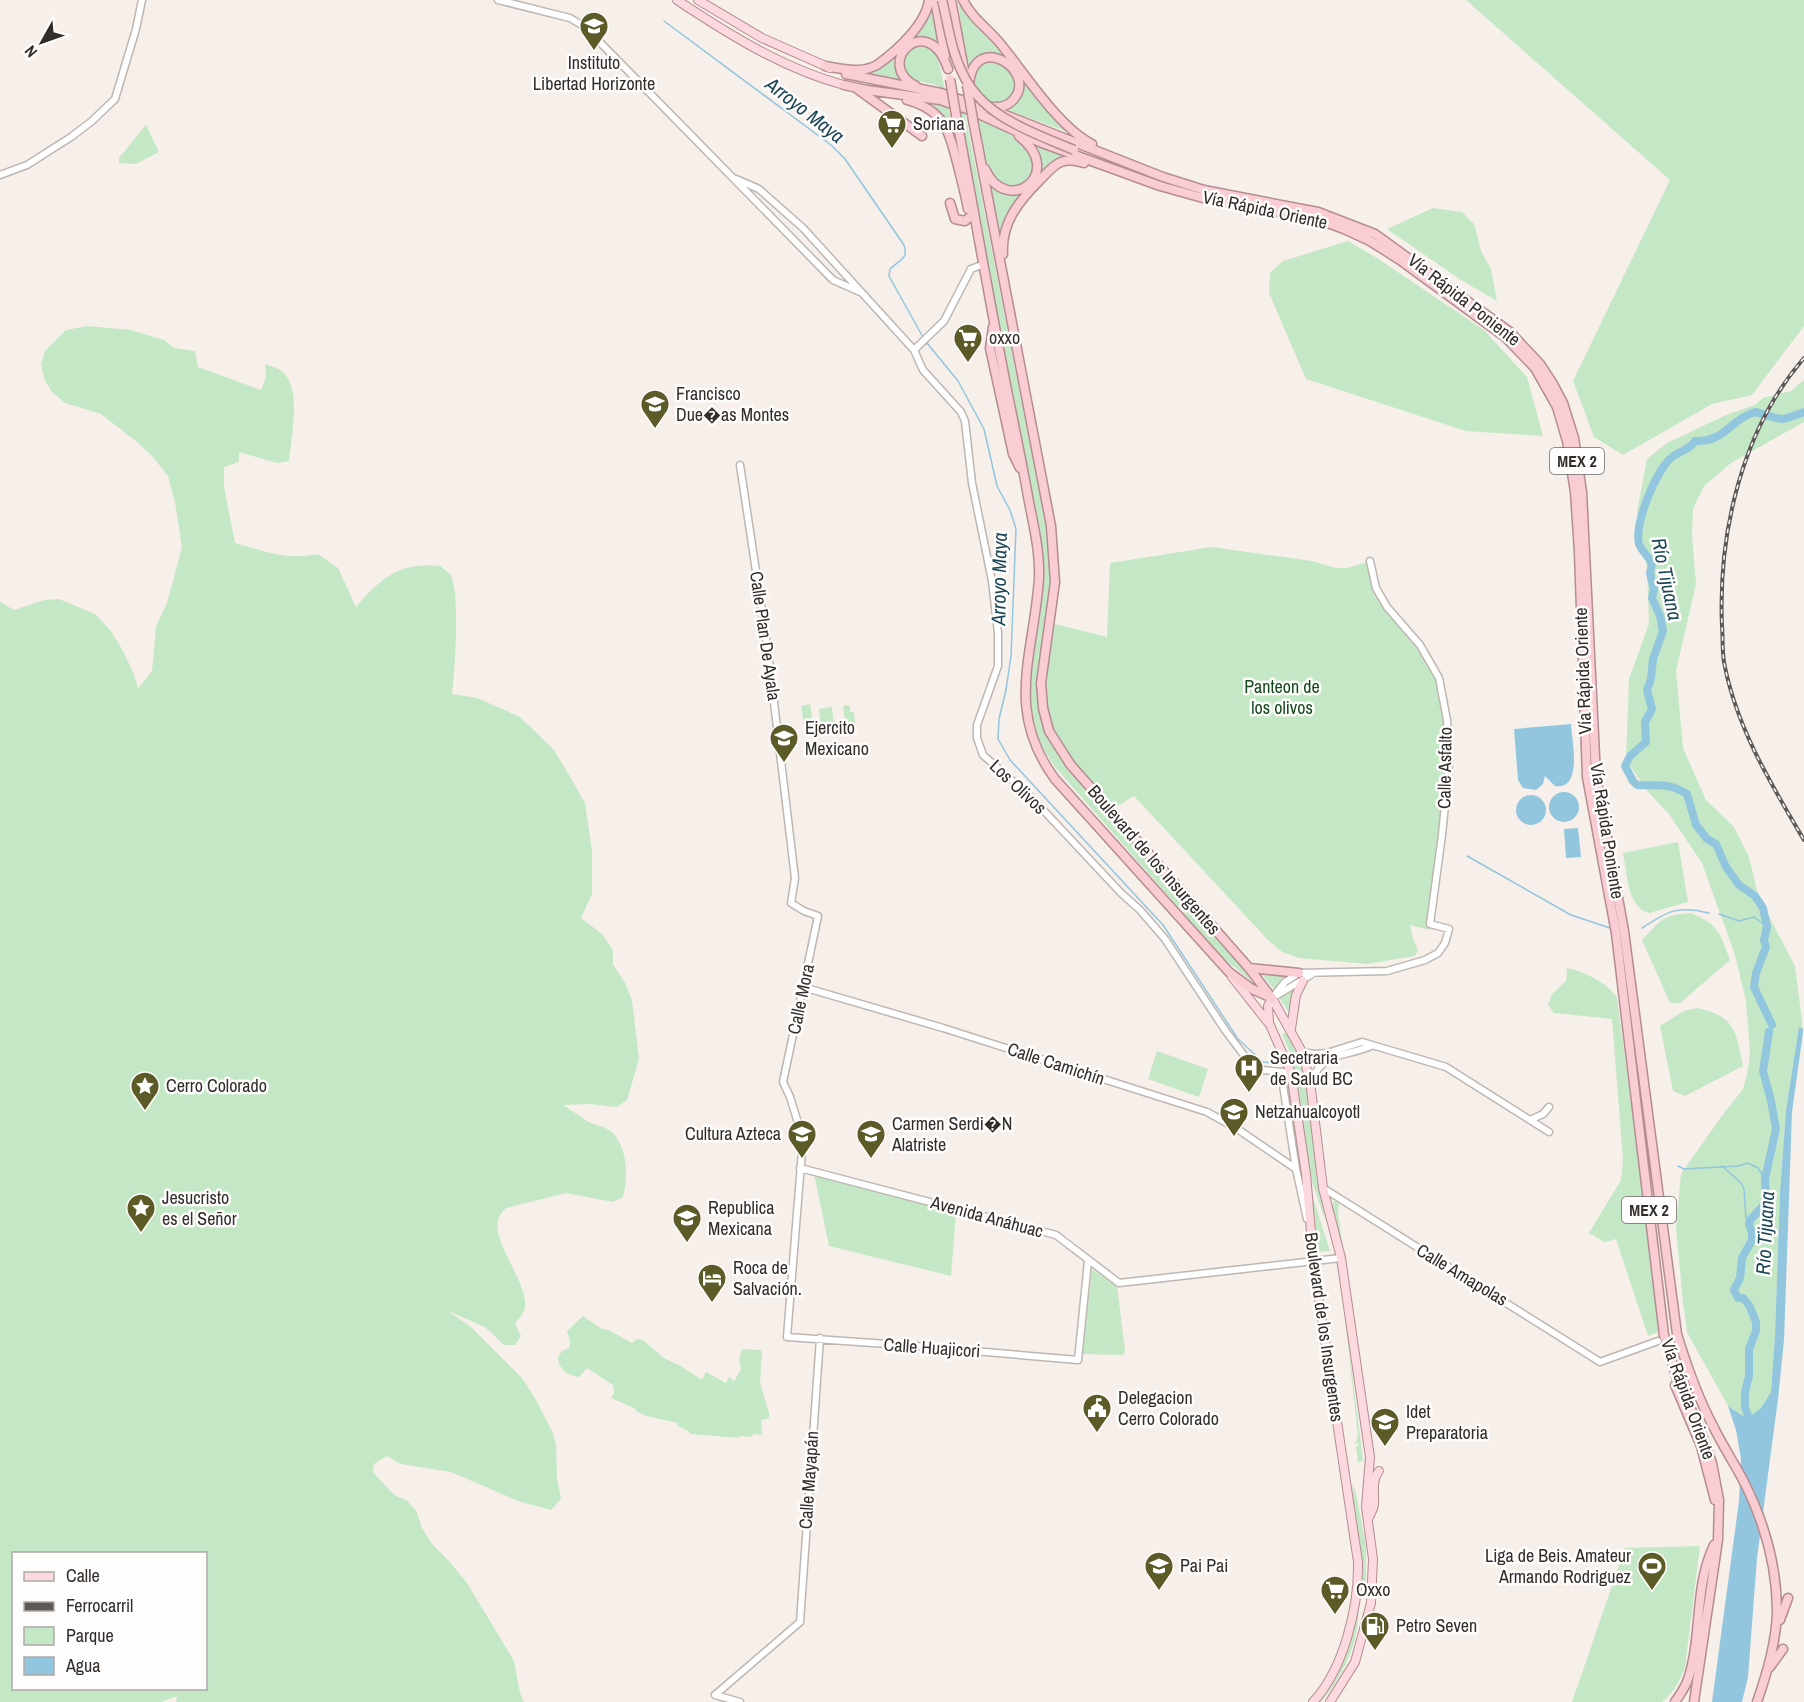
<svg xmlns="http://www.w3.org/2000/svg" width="1804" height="1702" font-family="'Archivo Narrow',sans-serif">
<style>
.green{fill:#c4e8c5;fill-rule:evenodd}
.water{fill:#91c6de}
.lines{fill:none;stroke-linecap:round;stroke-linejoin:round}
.stream{stroke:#91c6de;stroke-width:1.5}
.river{stroke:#91c6de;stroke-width:8}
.tertiary-casing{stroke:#beb6b1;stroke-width:9}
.primary-casing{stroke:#b38d91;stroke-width:10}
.trunk-casing{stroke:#b38d91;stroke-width:11}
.tertiary{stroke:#fff;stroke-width:6}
.primary{stroke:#fbd9de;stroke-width:8}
.trunk{stroke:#faccd3;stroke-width:8}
.rail-casing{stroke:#5d5956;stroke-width:4}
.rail{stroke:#fffdfc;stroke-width:1.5;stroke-dasharray:4.5;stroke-linecap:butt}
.trunk-bridge-casing{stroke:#b38d91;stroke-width:11;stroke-linecap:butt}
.trunk-bridge{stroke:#faccd3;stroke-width:8}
.labels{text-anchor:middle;stroke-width:5;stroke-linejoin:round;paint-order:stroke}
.shield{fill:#fffdfc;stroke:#6e6b6a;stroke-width:1.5}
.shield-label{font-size:16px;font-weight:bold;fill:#302d2b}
.poi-label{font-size:18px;fill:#302d2b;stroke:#fffdfc;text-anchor:start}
.street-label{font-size:18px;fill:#302d2b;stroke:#fffdfc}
.park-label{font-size:18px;fill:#12491a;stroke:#fffdfc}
.water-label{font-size:20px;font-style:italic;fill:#1a4658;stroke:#fffdfc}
</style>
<rect width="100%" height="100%" fill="#f7efea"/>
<path class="green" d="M931,0L940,48L932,41L904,45Z
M958,0L966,14L1011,63C998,52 991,55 976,59L967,74Z
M1466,0H1804V326L1752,395L1712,404L1623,455L1594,437L1573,381L1670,180Z
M922,44L937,54L945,90L936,85L913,80L902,68L903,53Z
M901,48C892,65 894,73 910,85L859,74L880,69Z
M997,60L1014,75L1016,89L1009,101L992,105L974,89L973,73L979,63Z
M1016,69L1067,130L1068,132L1004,109L1015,103Z
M913,97L948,106L960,165C952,131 948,112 913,97Z
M957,109L965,113L1050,547L1052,577L1037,695L1041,718L1045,730L1063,759L1260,988L1221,956L1055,767C1045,752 1034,735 1030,717C1022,671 1047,614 1042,565L982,230Z
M976,116C995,127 1042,144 1031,172C1027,182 1018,186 1008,187L991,178L986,164Z
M146,125L159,152L136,164L119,163V158Z
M1030,143L1070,158L1050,165L1018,198L1007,216L1001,237L988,183L1003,192L1035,179Z
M1433,208L1462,212L1474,224L1481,251L1491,269L1497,301L1461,280L1387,229Z
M1348,241L1377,258L1484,330L1527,377L1543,436L1466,431L1306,379L1269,293L1270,273L1283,261Z
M87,326L131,330L164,340L174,348L195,351L198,367L261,390L266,377L265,364C271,366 278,368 283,372C302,390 291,437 289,461L277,463L239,452V462L224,467V487L235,543C264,551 288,561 318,554L338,568L356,607C382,577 400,562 441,566C444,569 449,573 451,576C460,591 455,674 452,694L477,698L520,717L554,750L573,782L585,803L592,851V894L581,918L602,934L613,950V964L625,983L632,1000L639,1059L627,1100L617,1107L589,1104L563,1105C571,1110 579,1116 587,1121C596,1126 606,1126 613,1133C628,1150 628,1177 623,1197L613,1202L566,1193L506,1208C503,1211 499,1216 498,1220C492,1243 528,1283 525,1307C524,1313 519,1319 515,1323L521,1336L515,1345H504L485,1327L448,1311L471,1327L522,1378L535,1398L553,1433L556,1445L557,1478L561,1499L551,1510L518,1501L451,1472L401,1464L387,1456L374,1464L373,1472L394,1495L406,1500L416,1510L422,1528L431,1543L449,1561L467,1583L514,1661L520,1693L524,1702H176L177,1696L161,1702H0V602L14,610L44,600L59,599L95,614L111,631L123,651L134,674L138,689L152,671L156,626L167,603L182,547L175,502L168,476L153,457L137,442L101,414L65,403L52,392L45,381L41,364L45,351L66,330ZM14,1554H206V1688H14Z
M1804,380V422L1731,463L1704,486L1693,509L1692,535L1696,584L1676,671L1683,748L1706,800L1734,827L1749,857L1758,895L1795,966L1803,1029L1799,1028L1786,1110L1780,1192L1775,1335L1771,1392L1761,1408L1749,1417L1743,1416L1728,1406L1687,1332L1683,1302L1676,1228L1681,1174L1721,1117L1743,1089L1748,1070L1750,1051L1746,1001L1735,955L1702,863L1669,814L1648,792L1626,760L1629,679L1649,624L1647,568L1637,512L1647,459L1667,443L1726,415L1755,405L1763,398L1791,391Z
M1212,547L1312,561L1336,568H1347L1370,561L1376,588L1439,678L1447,720L1449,764L1430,930L1410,925L1413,939L1418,950L1415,956L1367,964L1299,958L1282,952L1268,940L1134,796L1113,809L1055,737L1047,708L1045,679L1051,623L1107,637L1110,563Z
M810,704L813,723L804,725L801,706Z
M846,705L850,706V712H854L856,731L847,732L843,707Z
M832,707L834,727L821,729L819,709Z
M1678,842L1688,902L1649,913C1627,908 1627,871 1623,853Z
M1691,913C1719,925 1720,933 1730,960L1680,1003H1670L1642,940C1661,920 1662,915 1691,913Z
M1567,968C1586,972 1605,982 1617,997L1661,1331L1648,1336L1616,1239L1605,1242L1589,1233L1621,1180L1623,1160L1612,1019L1554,1013L1548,1005L1552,994L1566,981Z
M1259,971L1289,975L1274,989Z
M1297,986L1291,1016L1278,996Z
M1697,1008C1735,1016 1736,1031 1743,1066L1685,1096L1673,1091L1660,1026L1684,1011Z
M1287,1032L1300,1058L1307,1078L1325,1220L1308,1169L1298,1088L1291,1056L1282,1034Z
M1157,1051L1208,1069L1199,1097L1148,1079Z
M1290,1082L1291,1088L1306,1206L1300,1180L1286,1085Z
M814,1174L956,1213L951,1276L829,1246Z
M1311,1191L1330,1251L1319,1252Z
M1334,1201L1339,1204L1338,1212L1344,1256L1331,1208Z
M1092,1269L1117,1286L1125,1351L1123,1355L1083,1354Z
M1342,1292L1363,1460L1358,1463L1356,1446H1359L1358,1443L1355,1444L1358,1436Z
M583,1316L602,1329L609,1330L632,1343L637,1339L643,1340L664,1358L681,1366L702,1380L706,1372L726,1383L729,1377L734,1381L741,1369L739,1358L743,1349L760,1350L762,1352L760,1383L769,1413V1418L761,1420L762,1435L753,1434L752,1437L740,1436L739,1438L689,1434L690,1432L678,1426V1423L646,1416L636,1411V1409L611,1398L614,1393L613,1385L587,1368L579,1377C566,1375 559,1370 558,1357L562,1351L569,1348L570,1341L567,1331Z
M1352,1484L1356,1493L1366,1546V1587L1362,1584Z
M1700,1546L1685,1667C1680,1680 1674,1693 1662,1702H1572L1625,1548Z
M1358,1607C1360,1643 1343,1675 1321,1702H1317L1352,1629Z"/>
<path class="water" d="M1571,724C1572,742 1583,790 1555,786L1545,776L1543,784L1536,790L1523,788L1518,780L1514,729Z
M1549 807a15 15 0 1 1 30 0a15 15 0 1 1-30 0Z
M1516 810a15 15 0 1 1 30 0a15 15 0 1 1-30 0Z
M1578,828L1581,857L1566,858L1564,829Z
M1799,1027L1803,1029V1032L1792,1112L1784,1340L1778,1399L1757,1558L1748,1677L1742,1702H1712L1739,1501L1741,1459L1736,1430L1728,1406L1743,1416L1749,1417L1761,1408L1771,1392L1775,1335L1780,1192L1786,1110Z"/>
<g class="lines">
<path class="stream" d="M664,21L831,145L845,159L904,245C909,259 899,260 890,269L889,276L924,339
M927,343L958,381L984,429L997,486L1010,510L1016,529L1011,656L1006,690L999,719L998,739L1010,760L1163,925L1238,1039L1263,1062L1280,1064
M1467,856L1571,915L1610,928
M1719,914L1739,921L1754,917L1767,927
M1642,928C1668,911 1678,905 1709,913
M1678,1166L1684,1169L1738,1166L1748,1163L1758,1168L1765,1179
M1722,1166L1741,1183L1744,1189L1746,1218L1749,1224"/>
<path class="river" d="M1772,1025L1754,987L1756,973L1766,947L1764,940L1767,927L1763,908L1755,896L1739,885L1726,867L1716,844L1707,839L1696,825L1687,794C1668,782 1657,786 1637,785L1633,781L1625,766L1630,756L1646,742L1645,722L1652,709L1647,690L1651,679L1653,659L1663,631L1660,616L1652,598L1654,589L1650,573L1652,564C1649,556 1641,551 1639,544C1634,524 1656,470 1672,457C1679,451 1690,450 1695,441C1726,442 1729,420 1755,412C1782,418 1775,424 1804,412
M1752,1428L1745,1407V1392L1749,1376V1349L1756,1331V1322L1749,1305L1743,1298H1738L1734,1290L1740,1278L1742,1258L1752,1240V1232L1749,1224L1751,1219L1763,1206L1766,1201L1765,1179L1776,1129L1771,1101L1763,1071L1769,1032"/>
<g class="tertiary-casing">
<path id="tertiary" d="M498,0L570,18L585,27L833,280L860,292
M0,175L27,165L71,137L92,121L115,99L136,29L142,0
M736,179L759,189L803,228L914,350L923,370L961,412L965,421L972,483L992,581L998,633V666L977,725V738L983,755L1032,798L1121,893L1140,910L1165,939L1225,1030L1249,1062L1263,1070L1291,1073
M914,350L944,321L971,269L979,266
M740,465L767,644L795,878L791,903L804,911L818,916L783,1082L790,1097L803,1139L787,1337L916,1346L1078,1360L1088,1261
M803,987L943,1028L1207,1112L1236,1128L1296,1169
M1274,997L1314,973
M1272,998L1285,982L1299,973L1387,971L1425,960L1438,953L1445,943L1449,929L1430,924L1442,835L1449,764L1447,720L1439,678L1420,645L1387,607L1376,588L1370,561
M1302,1052L1315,1054L1327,1053L1362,1042L1446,1067L1549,1132
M1281,1072L1296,1169L1307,1219
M1310,1081C1328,1049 1340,1059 1371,1046
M1530,1120L1543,1114L1549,1107
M800,1168L1056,1235L1119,1283L1341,1258
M1323,1188L1600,1362L1658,1341
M715,1695L800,1622L820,1338
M715,1695L740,1702"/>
</g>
<g class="primary-casing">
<path id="primary" d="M677,0C728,34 784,69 844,85
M698,0L762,38L830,68
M1232,977L1270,1025L1291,1073L1306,1174L1314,1267L1358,1562C1359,1606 1344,1669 1313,1702
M1272,998L1302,1052L1310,1081L1323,1188L1341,1258L1370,1457L1366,1507L1373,1559L1371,1603L1355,1662L1330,1702
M1269,1022L1268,1006L1272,998
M1291,1029L1296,995L1303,981
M1368,1519C1370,1515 1373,1510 1374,1505C1375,1494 1371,1481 1379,1471"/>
</g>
<g class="trunk-casing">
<path id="trunk" d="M935,0L945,56
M951,0L965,75
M963,0C972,18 986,27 999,42C1024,72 1058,127 1092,144
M825,66C843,69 860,74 877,65C897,51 926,24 929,0
M846,74L941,93L991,110
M844,85L871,91
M916,86C872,64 928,8 948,69
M856,88L922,136
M969,88C971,27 1040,71 1013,100C1006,108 996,108 987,106
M867,90L940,100L970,110L1042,143L1160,186L1203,198L1317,219L1344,229L1370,241L1400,260L1505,337L1535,368L1557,407L1567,441L1575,492L1579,552L1587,777L1616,933L1664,1335L1677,1379L1697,1422L1712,1463L1719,1500L1718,1540L1694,1702
M907,100C943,110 948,128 957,162C961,178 965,193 968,209
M1003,114L1163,177L1204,190L1318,212L1375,234L1510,332L1540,364L1553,384L1563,403L1574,438L1582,492L1596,776L1624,931L1677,1334C1687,1367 1698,1398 1714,1428C1723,1446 1734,1463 1743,1480C1764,1521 1777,1566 1777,1612C1776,1643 1767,1673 1757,1702
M956,115C974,210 990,305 1009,400C1016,434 1023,468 1029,502C1034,527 1040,553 1039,578C1034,655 1004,710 1055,779L1229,972L1252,989L1272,998
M973,120L1051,526L1055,582L1041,683L1043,708L1049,731L1070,764L1249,968L1271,997
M985,169C1007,218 1067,173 1019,136
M950,203L955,219L965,221L971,216
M1003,254C1001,223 1019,201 1039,181C1046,174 1052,166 1061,162C1069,159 1076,161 1084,163
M993,327L990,348L1013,454L1020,468
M1249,968L1299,973
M1675,1385L1701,1446L1715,1500
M1780,1620L1788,1598
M1770,1667L1783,1649
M1675,1702C1679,1696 1684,1689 1687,1682C1703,1638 1693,1589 1714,1545"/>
</g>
<use href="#tertiary" class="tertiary"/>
<use href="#primary" class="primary"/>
<use href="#trunk" class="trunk"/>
<g class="rail-casing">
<path id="rail" d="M1804,358C1742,429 1718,533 1722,626C1723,638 1722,650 1724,662C1736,727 1771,784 1804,840"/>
</g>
<use href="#rail" class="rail"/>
<g class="trunk-bridge-casing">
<path id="trunk-bridge" d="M942,0C948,24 951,50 962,72C982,117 1032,132 1074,150
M950,79L956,115
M967,85L973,120"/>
</g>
<use href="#trunk-bridge" class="trunk-bridge"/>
</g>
<defs>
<g id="school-pin" transform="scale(1.5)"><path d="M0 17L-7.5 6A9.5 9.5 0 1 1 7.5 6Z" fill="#5c5a27" stroke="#fffdfc"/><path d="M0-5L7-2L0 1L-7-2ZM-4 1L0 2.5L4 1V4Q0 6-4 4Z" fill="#fff"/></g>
<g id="supermarket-pin" transform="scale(1.5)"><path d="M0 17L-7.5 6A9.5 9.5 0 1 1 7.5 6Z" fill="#5c5a27" stroke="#fffdfc"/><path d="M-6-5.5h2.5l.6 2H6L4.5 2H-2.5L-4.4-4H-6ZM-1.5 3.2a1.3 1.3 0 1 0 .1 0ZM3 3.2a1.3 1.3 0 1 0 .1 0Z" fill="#fff"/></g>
<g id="hospital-pin" transform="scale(1.5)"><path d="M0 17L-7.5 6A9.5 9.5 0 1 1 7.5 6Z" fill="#5c5a27" stroke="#fffdfc"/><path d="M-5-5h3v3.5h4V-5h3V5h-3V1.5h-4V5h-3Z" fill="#fff"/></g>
<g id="sight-pin" transform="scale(1.5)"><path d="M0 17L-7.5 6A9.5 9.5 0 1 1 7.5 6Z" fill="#5c5a27" stroke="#fffdfc"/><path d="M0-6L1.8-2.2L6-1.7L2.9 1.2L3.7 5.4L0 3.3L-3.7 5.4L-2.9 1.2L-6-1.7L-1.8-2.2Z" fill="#fff"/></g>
<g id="hotel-pin" transform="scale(1.5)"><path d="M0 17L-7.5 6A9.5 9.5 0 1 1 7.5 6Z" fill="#5c5a27" stroke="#fffdfc"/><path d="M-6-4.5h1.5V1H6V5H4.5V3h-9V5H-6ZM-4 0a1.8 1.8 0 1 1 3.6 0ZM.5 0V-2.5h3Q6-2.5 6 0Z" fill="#fff"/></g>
<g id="civic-pin" transform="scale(1.5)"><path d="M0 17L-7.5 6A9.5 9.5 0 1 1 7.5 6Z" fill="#5c5a27" stroke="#fffdfc"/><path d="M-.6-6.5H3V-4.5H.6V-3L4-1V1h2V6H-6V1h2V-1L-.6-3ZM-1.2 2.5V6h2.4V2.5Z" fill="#fff"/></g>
<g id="university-pin" transform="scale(1.5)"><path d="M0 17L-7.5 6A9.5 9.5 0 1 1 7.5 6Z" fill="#5c5a27" stroke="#fffdfc"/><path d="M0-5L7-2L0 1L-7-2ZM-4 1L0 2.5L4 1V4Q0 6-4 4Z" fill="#fff"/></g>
<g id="stadium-pin" transform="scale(1.5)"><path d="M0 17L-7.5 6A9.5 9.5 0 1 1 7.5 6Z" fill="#5c5a27" stroke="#fffdfc"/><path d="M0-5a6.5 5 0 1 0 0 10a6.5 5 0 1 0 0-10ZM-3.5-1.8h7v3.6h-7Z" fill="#fff"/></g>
<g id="fuel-pin" transform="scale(1.5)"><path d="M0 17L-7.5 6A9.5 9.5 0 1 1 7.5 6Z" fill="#5c5a27" stroke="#fffdfc"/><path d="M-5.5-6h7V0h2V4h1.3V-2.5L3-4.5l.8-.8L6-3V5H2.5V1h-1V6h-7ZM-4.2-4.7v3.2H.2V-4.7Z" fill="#fff"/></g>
</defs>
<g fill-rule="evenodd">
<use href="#school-pin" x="594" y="26"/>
<use href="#supermarket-pin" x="892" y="124"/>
<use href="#supermarket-pin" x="968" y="338"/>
<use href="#school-pin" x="655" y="404"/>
<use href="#school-pin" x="784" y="738"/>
<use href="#hospital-pin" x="1249" y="1068"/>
<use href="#sight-pin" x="145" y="1086"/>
<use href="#school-pin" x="1234" y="1112"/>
<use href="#school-pin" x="802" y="1134"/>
<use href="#school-pin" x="871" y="1134"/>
<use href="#sight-pin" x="141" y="1208"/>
<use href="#school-pin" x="687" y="1218"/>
<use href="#hotel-pin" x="712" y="1278"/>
<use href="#civic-pin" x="1097" y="1408"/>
<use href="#university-pin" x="1385" y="1422"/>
<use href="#school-pin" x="1159" y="1566"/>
<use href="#stadium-pin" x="1652" y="1566"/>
<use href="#supermarket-pin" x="1335" y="1590"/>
<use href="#fuel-pin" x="1375" y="1626"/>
</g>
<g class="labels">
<g class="shield">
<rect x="1550" y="448" width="54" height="26" rx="4.5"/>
<rect x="1622" y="1197" width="54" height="26" rx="4.5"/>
</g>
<g class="shield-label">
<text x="1577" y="467">MEX 2</text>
<text x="1649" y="1216">MEX 2</text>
</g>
<g class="poi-label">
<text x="594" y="69" text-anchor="middle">Instituto<tspan x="594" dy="21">Libertad Horizonte</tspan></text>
<text x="913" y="130">Soriana</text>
<text x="989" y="344">oxxo</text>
<text x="676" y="400">Francisco<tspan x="676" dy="21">Due�as Montes</tspan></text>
<text x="805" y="734">Ejercito<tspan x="805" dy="21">Mexicano</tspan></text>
<text x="1270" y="1064">Secetraria<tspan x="1270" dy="21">de Salud BC</tspan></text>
<text x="166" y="1092">Cerro Colorado</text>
<text x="1255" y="1118">Netzahualcoyotl</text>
<text x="892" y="1130">Carmen Serdi�N<tspan x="892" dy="21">Alatriste</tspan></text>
<text x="781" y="1140" text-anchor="end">Cultura Azteca</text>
<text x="162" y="1204">Jesucristo<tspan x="162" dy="21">es el Señor</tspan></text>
<text x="708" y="1214">Republica<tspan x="708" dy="21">Mexicana</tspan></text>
<text x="733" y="1274">Roca de<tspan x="733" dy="21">Salvación.</tspan></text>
<text x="1118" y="1404">Delegacion<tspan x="1118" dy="21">Cerro Colorado</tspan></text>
<text x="1406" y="1418">Idet<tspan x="1406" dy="21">Preparatoria</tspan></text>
<text x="1631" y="1562" text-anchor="end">Liga de Beis. Amateur<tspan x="1631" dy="21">Armando Rodriguez</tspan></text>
<text x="1180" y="1572">Pai Pai</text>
<text x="1356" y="1596">Oxxo</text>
<text x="1396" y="1632">Petro Seven</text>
</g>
<g class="street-label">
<text transform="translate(1265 210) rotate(12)" y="6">Vía Rápida Oriente</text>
<text transform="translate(1464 300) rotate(38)" y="6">Vía Rápida Poniente</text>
<text transform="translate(765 636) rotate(82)" y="6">Calle Plan De Ayala</text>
<text transform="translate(1583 671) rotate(-92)" y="6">Vía Rápida Oriente</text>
<text transform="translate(1445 768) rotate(-89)" y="6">Calle Asfalto</text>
<text transform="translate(1018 787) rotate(43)" y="6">Los Olivos</text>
<text transform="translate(1607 831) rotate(81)" y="6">Vía Rápida Poniente</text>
<text transform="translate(1154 860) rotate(49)" y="6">Boulevard de los Insurgentes</text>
<text transform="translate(801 999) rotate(-78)" y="6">Calle Mora</text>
<text transform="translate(1056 1064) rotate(18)" y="6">Calle Camichín</text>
<text transform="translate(987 1217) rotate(15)" y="6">Avenida Anáhuac</text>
<text transform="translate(1462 1275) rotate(31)" y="6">Calle Amapolas</text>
<text transform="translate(1324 1327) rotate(82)" y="6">Boulevard de los Insurgentes</text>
<text transform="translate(932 1348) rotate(4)" y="6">Calle Huajicori</text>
<text transform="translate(1688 1399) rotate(70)" y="6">Vía Rápida Oriente</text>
<text transform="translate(809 1480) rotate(-86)" y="6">Calle Mayapán</text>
</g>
<g class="park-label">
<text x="1282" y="693">Panteon de<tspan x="1282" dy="21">los olivos</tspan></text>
</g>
<g class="water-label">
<text transform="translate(805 110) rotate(38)" y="7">Arroyo Maya</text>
<text transform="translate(999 579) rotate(-89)" y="7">Arroyo Maya</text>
<text transform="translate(1667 579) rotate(78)" y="7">Río Tijuana</text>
<text transform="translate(1765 1233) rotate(-87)" y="7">Río Tijuana</text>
</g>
</g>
<rect x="12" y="1552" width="195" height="138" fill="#fffdfc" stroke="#acaaa8" stroke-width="1.5"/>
<rect x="24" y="1572" width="30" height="9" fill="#fbd9de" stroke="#acaaa8" stroke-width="1.5"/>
<text x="66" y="1582" font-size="18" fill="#302d2b">Calle</text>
<rect x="24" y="1602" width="30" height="9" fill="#5d5956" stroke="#acaaa8" stroke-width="1.5"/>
<text x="66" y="1612" font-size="18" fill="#302d2b">Ferrocarril</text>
<rect x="24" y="1627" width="30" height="18" fill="#c4e8c5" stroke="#acaaa8" stroke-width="1.5"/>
<text x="66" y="1642" font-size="18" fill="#302d2b">Parque</text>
<rect x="24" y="1657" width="30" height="18" fill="#91c6de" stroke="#acaaa8" stroke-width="1.5"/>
<text x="66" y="1672" font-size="18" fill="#302d2b">Agua</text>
<g transform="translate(42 42) rotate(230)" stroke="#fffdfc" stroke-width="4.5" paint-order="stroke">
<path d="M0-4.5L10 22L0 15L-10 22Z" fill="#302d2b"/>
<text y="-9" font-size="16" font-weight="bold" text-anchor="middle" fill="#302d2b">N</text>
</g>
</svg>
